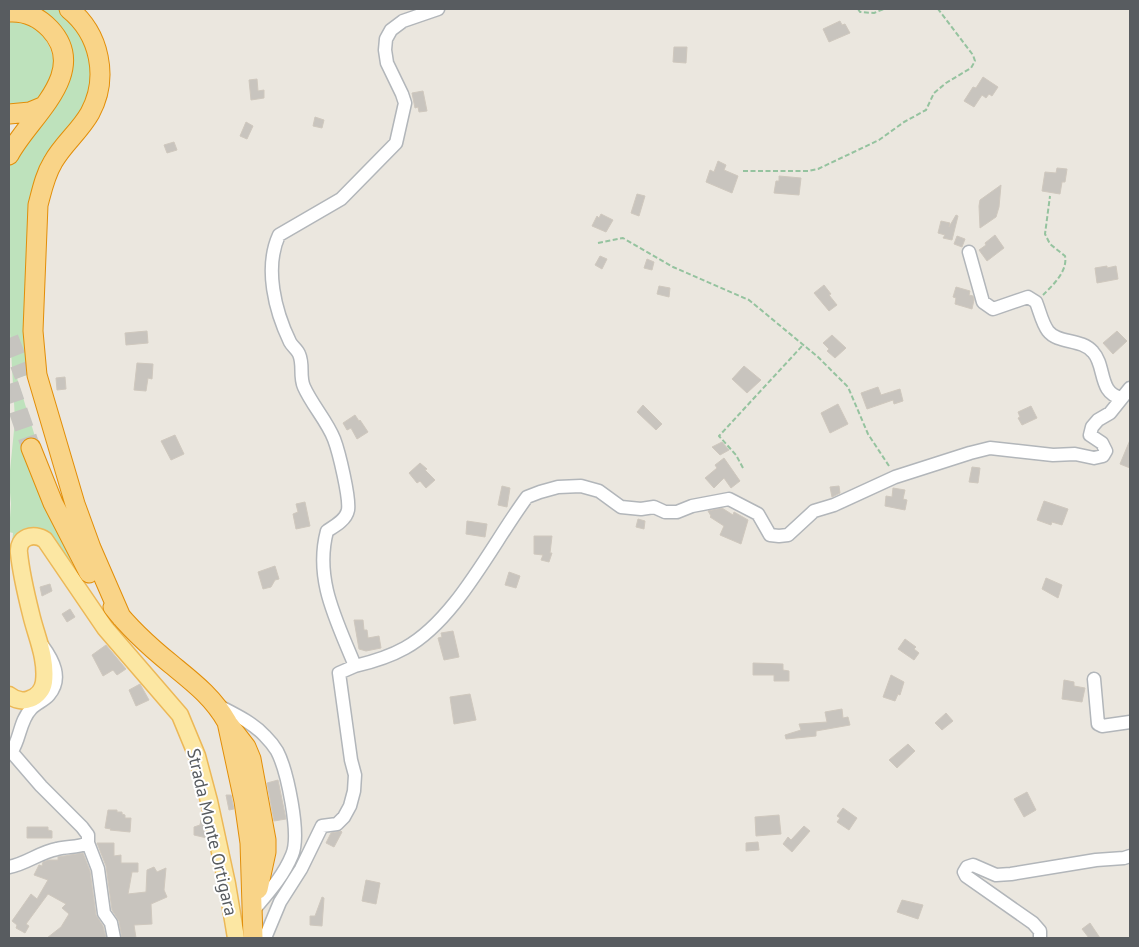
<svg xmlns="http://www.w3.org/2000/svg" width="1139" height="947" font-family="'PT Sans',sans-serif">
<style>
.green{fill:#bee2bc}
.building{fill:#c8c4be;stroke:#cfc8be}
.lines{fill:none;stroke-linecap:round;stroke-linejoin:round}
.highway-tunnel{stroke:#c6c4bf;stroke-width:19;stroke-dasharray:19 9;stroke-linecap:butt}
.minor-casing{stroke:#b2b6ba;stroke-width:15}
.major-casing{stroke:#ecb857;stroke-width:19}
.highway-casing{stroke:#e28e08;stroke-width:21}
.path{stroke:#95c39f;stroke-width:2;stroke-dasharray:5 2.5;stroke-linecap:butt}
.minor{stroke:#fff;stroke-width:12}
.major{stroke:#fce7a3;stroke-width:16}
.highway{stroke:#f9d488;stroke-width:19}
.labels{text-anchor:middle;stroke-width:4;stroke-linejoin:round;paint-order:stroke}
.street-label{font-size:18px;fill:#585c60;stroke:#fff}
</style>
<rect width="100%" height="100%" fill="#ebe7df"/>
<path class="green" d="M30,9H63L92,50L91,99L45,164L31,374L17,378L37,443L22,447L46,510L88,595L44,531L14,544L12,543L13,533L9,532L11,504L9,481L15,420L9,315V168L15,153L69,71Z
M9,18C16,20 25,21 31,25C51,38 61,66 47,86C43,93 39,100 32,104C26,107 16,107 9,108Z"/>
<path class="building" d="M840,21L842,25L845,24L850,33L829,42L823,29Z
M674,47H687L686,63L673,62Z
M983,77L998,87L992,96L989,94L986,98L982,95L974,107L964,101L973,87L976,88Z
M257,79L258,91L264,90V98L251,100L249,80Z
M423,91L427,111L419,112L418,107L415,108L412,93Z
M315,117L324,120L322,128L313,126Z
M246,122L253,126L247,139L240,136Z
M174,142L177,150L167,153L164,145Z
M718,161L726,165L724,170L738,176L732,193L706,182L710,170L714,172Z
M1057,168L1067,169L1065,182H1062L1060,194L1042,191L1045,172L1056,173Z
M779,176L801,178L799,195L774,193L776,181H779Z
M1001,185L999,207L996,217L980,228L979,206L980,200Z
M637,194L645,196L639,216L631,213Z
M601,214L613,220L606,232L592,226L597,216L599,218Z
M956,215L958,216L952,240L943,238L945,235L938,233L941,221L950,223L949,227Z
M995,235L1004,248L987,261L979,250L986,245L985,243Z
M957,236L965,239L962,247L954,244Z
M600,256L607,259L602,269L595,265Z
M647,259L654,262L652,270L644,268Z
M1107,266V268L1116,266L1118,279L1097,283L1095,268Z
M824,285L831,294L829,295L837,305L829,311L814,293Z
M659,286L670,288L669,297L657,294Z
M956,287L970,291L969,295L973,296L974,300L972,309L955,304L956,298L953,297Z
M147,331L148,343L126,345L125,333Z
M1117,331L1127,341L1113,354L1103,343Z
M832,335L846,348L835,358L827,351L829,349L823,343Z
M137,363L153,364L152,379L148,378L146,391L134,390Z
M744,366L761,380L747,393L732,379Z
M65,377L66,389L57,390L56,378Z
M878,387L881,395L900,389L903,401L894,404L893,400L867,409L861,393Z
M838,404L848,424L830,433L821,413Z
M643,405L662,424L656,430L637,412Z
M1031,406L1037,418L1022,425L1018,418L1020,417L1018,412Z
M355,415L359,421L360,420L368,432L357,439L351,428L347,430L343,423Z
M175,435L184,454L171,460L161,441Z
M1130,440V468L1120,464Z
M722,442L729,450L720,455L712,447Z
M724,458L740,481L731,488L724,478L714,488L705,478L717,468L715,465Z
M420,463L427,469L425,470L435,480L426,488L420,481L417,483L409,473Z
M972,467L980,468L978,483L969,482Z
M502,486L510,488L507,507L498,505Z
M839,486L840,493L832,497L830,487Z
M893,488L905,490L903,499L907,500L905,510L885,506L886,496L892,497Z
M1044,501L1068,509L1062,525L1052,522L1051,525L1037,520Z
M305,502L310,526L296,529L293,514L298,512L296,504Z
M722,508L733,515L734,512L748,520L741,544L720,535L724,526L710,517L711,516L708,511Z
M638,519L645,521L644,529L636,527Z
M467,521L487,524L485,537L466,534Z
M534,536H552L550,553H552L549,562L541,560L543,555L534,554Z
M275,566L279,579L275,580L271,587L263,589L258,572Z
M509,572L520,576L516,588L505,585Z
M1046,578L1062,585L1058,598L1042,589Z
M50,584L52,591L42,596L40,587Z
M70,609L75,617L67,622L62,614Z
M354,620H363L364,630H367L368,638L379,636L381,648L366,651L359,649Z
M453,631L459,657L444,660L438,638L442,637L441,633Z
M905,639L916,647L914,649L919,653L914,660L898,649Z
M106,645L126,669L117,675L113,670L103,676L92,655Z
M753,663L783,664V670L789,671V681H774V675H753Z
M891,675L904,682L900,695L898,694L895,701L883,697Z
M1064,680L1074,682V686L1085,688L1082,702L1062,699Z
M140,684L149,700L136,706L129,690Z
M470,694L476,720L454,724L450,697Z
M842,709L843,718L848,717L850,725L816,731V736L786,739L785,735L801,730L799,724L827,722L825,712Z
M946,713L953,721L942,730L935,723Z
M908,744L915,751L897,768L889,760Z
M278,780L286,819L274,821L267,783Z
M1027,792L1036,810L1024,817L1014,799Z
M226,795H231L234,809L229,810Z
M843,808L857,818L849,830L837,822L840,818L837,816Z
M108,810H117V812H122V814L125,815V818H131L130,832L110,830L111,829L105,828Z
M779,815L781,834L756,836L755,817Z
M201,820L203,821L207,838L194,835V827L200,825Z
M804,826L810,831L792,852L783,844L788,837L791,840Z
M27,827H48V830L52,831V838H27Z
M341,831L342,832L334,847L326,843L331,833Z
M758,842L759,850L746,851V843Z
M97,843H114V856L121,855V863H138V872H132L128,894L146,892L147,870L154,867L157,872L166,868L164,890L167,897L151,904L152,924L134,925L136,938H122L119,921L112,910L106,866Z
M83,853L90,871L96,915L103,926L106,938H47L61,927L69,914L62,908L66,904L48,894L26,924L29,926L25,933L16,928L17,925L12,921L31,894L37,899L48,880L34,875L39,865L42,866L43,862L49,860H58V857Z
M366,880L380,883L376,904L362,901Z
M322,897L324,898L322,926L310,925V916H315Z
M902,900L923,905L918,919L897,912Z
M1090,923L1100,938H1089L1082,929Z"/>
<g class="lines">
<path class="highway-tunnel" d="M9,338L24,376
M9,384L31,448"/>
<g class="minor-casing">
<path id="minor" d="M969,252L983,302L993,309L1028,297L1036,302C1040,312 1042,323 1048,331C1058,344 1081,338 1093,352C1106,366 1098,394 1122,398
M355,666C372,662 389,657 405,648C456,620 492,544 527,497L540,492L558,487L581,486L599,491L621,507L641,509L654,507L665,512H677L692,506L729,499L758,514L770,535L779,536L788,535L814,511L834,505L895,477L970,453L990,448L1053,455L1075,454L1094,458L1103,456L1106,451L1102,443L1090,435L1092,427L1098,420L1110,413L1130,388
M1094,679L1098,724L1102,726L1130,722
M217,705C234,714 252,722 265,736C269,740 274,746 277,751C287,770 301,835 292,855C283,877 267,894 252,912
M9,749L41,786L82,827L88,835V843L98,869L104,913L111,923L114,938
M12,751C20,739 20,720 31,709C36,703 44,701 49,695C63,678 53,660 42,645
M9,867C26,864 40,852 57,849C68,846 77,848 88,843
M265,938L280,902L301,869L322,826L337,824L344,817L350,806L354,791L355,775L351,760L339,673L355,666C337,621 314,580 327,531C335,526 346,520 348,510C350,498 339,452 334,439C327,421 312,405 304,387C299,376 304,365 299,354C297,349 292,346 290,342C275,311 264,268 279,235L341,199L396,143L405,103L402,94L387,63L385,50L386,39L391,30L403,21L438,9
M1040,938V931L1033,923L966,876L964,872L967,867L973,865L996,875L1011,874L1096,860L1124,858L1130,856"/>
</g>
<g class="major-casing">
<path id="major" d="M9,695C15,700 23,702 30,699C38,696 43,689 44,682C47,658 36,636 31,614C26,594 21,573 19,553C17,537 34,532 45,540L105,628L180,715L197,756L209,801L227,884L236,938"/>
</g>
<g class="highway-casing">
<path id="highway" d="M69,9C100,34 109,78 90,113C80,131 63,144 53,162C45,175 42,190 38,205L33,331L37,375L75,504L91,548L121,617
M9,12C25,11 39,17 50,29C91,73 28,118 9,155
M9,114L30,112L42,107
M31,448L53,503L89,573
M113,607C130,629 150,647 171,664C193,682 213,697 227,722L244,801L250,843L253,938
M229,725L246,747L251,759L266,840V852L258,889"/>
</g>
<path class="path" d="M858,9L860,12L874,13L884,9
M743,171H808L818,169L879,140L904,122L926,110L934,93L946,83L971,68L975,61L973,55L938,9
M598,243L623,238L673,267L749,300L818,357L848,387L868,434L889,466
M1043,295C1053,285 1068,271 1065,256L1050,244L1045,234L1050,196
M743,468L736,455L719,436L803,345"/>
<use href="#minor" class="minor"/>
<use href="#major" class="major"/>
<use href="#highway" class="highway"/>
</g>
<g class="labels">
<g class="street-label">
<text transform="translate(212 832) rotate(77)" y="6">Strada Monte Ortigara</text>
</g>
</g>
<rect width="1139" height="947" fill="none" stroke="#585c60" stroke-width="20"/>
</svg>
